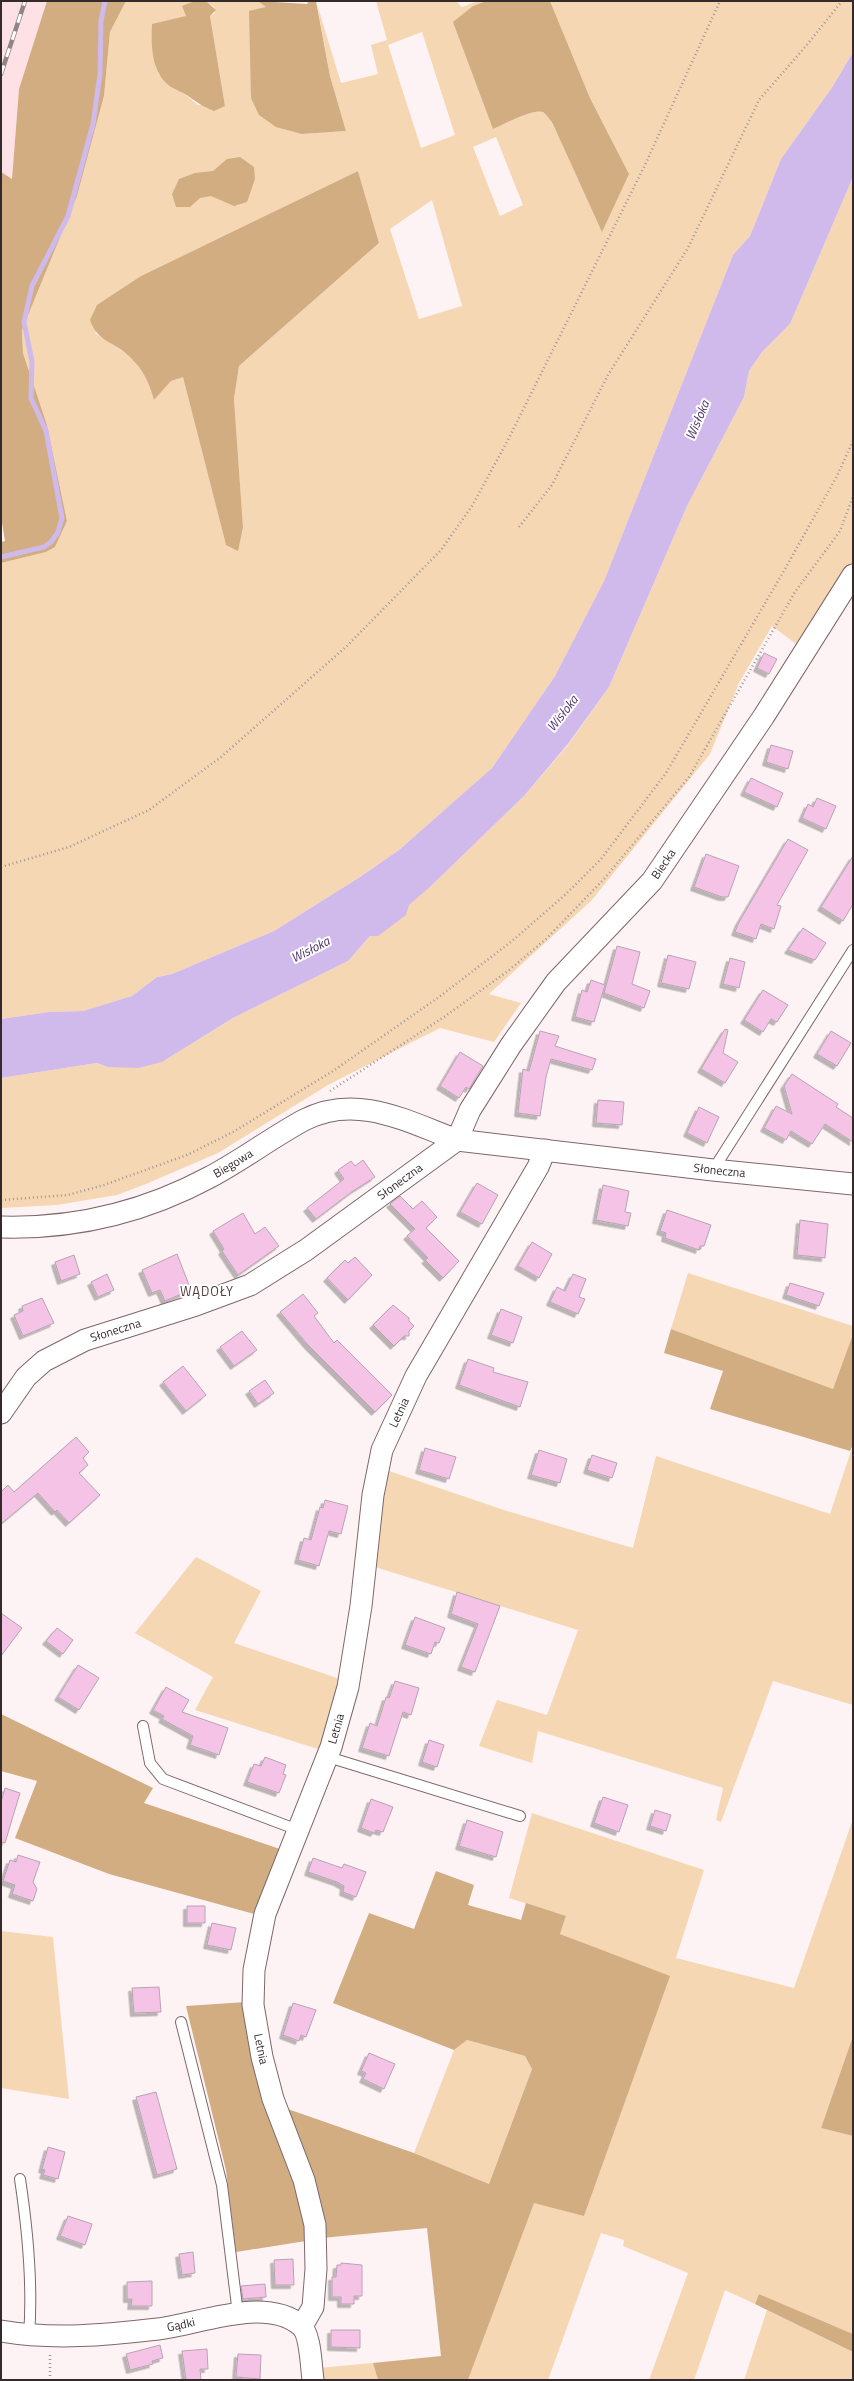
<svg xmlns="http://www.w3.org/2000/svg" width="854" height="2381" font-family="'Titillium Web',sans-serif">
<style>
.built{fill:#fde1e5}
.green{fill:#f5d7b4;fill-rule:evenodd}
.forest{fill:#d1ad81}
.water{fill:#cfbaeb}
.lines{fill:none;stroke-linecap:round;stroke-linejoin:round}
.stream{stroke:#cfbaeb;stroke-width:5}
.building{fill:#f4c3e6;stroke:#b7a4b2;filter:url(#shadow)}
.service-casing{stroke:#7e676b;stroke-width:12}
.minor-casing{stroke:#7e676b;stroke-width:23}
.path{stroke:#a09697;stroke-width:2.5;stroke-dasharray:1 3;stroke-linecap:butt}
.service{stroke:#fff;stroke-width:10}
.minor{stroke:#fff;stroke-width:21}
.rail-casing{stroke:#8f8586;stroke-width:4.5}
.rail{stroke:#fff;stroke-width:3;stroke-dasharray:9;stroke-linecap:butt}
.labels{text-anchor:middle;stroke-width:4;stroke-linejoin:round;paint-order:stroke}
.street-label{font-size:12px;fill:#342a2c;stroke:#fff}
.water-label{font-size:13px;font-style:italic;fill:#4e316c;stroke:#fff}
.neighbourhood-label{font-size:13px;letter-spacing:1px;fill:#503b3f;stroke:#fff}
</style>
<defs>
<filter id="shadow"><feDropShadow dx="-3.5" dy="3.5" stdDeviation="0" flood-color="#0004"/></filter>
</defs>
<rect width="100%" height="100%" fill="#fef3f4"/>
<path class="built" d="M1,1H47L19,89L12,179L1,208Z"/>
<path class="green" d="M126,1H195L192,2L158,73C170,86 185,93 198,105L225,106L210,16L215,13L214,7L206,1L261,2L266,7L302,134L346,131L330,76L317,4L341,83L378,74L371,45L387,40L376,1H456L462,7L478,1H486L473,6L493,129C503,125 533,108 543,112C547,115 550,120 553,124L629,174L590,98L550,1H853V52L833,86L781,159L750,236L733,255L604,581L555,676L492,768L399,850L360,877L274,931L172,974L157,977L132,996L83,1011L49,1012L1,1019V563L46,552L55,547L67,521L47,425L23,353L22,330L77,196L104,96L110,32ZM422,32L455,135L421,148L388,45ZM496,137L523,205L500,216L473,147ZM358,171L379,243L239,366L234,399L243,527L226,545L183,376L171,381L154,400L148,378L130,356L95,333L141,276ZM432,200L462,306L419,319L390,229Z
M853,177V561L799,646L772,626L739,683L710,754L591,901L489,994L521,1003L494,1042L440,1028L328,1085L218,1153L146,1184L117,1195L57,1205L1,1208V1078L97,1063L108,1067L162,1062L233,1018L348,961L370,936L431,886L524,796L568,745L609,687L687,506L744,397L749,371L762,352L790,324Z
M688,1273L853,1326V1334L833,1389L671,1329Z
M853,1445V1705L773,1681L721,1822L716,1820L723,1788L538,1731L532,1763L479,1746L497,1700L547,1715L578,1630L375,1567L386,1470L507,1511L633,1548L656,1456L830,1514Z
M196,1557L261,1591L234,1643L343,1680L321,1750L195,1710L213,1677L135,1633Z
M532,1813L704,1870L676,1958L794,1988L853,1819V2036L821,2128L853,2136V2334L759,2294L755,2304L725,2290L694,2380H649L688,2273L623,2246L624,2240L601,2233L548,2380H468L534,2202L584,2215L669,1977L560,1934L566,1916L509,1898Z
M1,1931L53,1937L69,2099L1,2088Z
M467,2040L525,2056L532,2069L489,2184L414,2153L454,2050Z
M767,2310L853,2352V2380H744Z
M373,2363L378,2380H320L318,2368Z"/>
<path class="forest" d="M47,1H126L110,32L104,96L77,196L22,330L23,353L47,425L67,521L55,547L46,552L1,563V542L5,541L1,516V172L12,179L19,89Z
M206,1L216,10L210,16L225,106L214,111C202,106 198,103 188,96C182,92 176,90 171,87C151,73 151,46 152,24L186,16L182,6L192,2Z
M258,1L307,4L309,1H316L330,76L346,131L302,134L276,127L259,115L251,98L249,11L266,7Z
M486,1H550L590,98L629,174L602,232L553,124C550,120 547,115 543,112C533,108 503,125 493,129L453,22L473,6Z
M240,157L254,167L255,179L247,202L234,206L211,196L200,198L190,207H176L172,194L179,179L195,173L213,171L227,159Z
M358,171L379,243L239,366L234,399L243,527L238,551L226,545L183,377L171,381L154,400C149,382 144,371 130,357C114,341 98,343 90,320L97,305L141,276Z
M671,1329L833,1389L853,1334V1445L850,1451L710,1409L723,1371L664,1353Z
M1,1714L153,1788L144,1803L283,1850L258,1915L109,1874L15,1838L37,1781L1,1771Z
M436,1871L474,1885L468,1905L521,1920L526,1903L566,1916L560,1934L670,1976L584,2216L534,2203L468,2380H378L373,2363L441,2356L427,2228L322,2238L282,2107L414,2153L489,2184L532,2069L525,2056L467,2040L454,2050L333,2003L369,1913L414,1929Z
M246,2002L312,2240L236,2252L226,2170L186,2006Z
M853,2036V2136L821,2128Z
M759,2294L853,2334V2352L755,2304Z"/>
<path class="water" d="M853,52V177L790,324L762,352L749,371L744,397L687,506L609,687L568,744L524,796L431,886L409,905L406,915L378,936H370L348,961L233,1018L162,1062L138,1068L108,1067L97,1063L1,1078V1019L49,1012L83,1011L132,996L157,977L172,974L274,931L360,877L399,850L492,768L555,676L604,581L733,255L750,236L781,159L833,86Z"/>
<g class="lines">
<path class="stream" d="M1,557L44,547L51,542L58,532L62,518L46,431L31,398L32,362L24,322L32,286L68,216L93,124L100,74L101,21L105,1"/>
</g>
<path class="building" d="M764,653L777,659L769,674L757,668Z
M771,745L793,751L788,769L766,762Z
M751,778L783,793L777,807L744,792Z
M817,798L836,806L826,829L802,818L808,804L813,807Z
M788,839L808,850L777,905L781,906L774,929L761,924L756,939L735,932L739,922Z
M706,854L739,866L728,897H722L694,887Z
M853,856V904L843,921L821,907Z
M803,928L826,943L815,960L788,950Z
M617,946L640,952L632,984L650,991L644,1008L604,993Z
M668,955L696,962L689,989L661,983Z
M730,958L745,962L739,988L723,984Z
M591,980L605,985L594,1022L575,1017L582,990L587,992Z
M763,990L788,1005L777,1022L771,1019L763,1032L744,1020Z
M725,1029L728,1030L723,1053L738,1062L725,1083L701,1069Z
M540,1031L559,1036L555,1046L596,1059L592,1070L551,1059L546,1077L540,1116L518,1113L523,1069L529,1071Z
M831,1031L851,1043L837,1066L817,1054Z
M460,1052L483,1066L469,1089L466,1087L459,1098L440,1086Z
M792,1074L838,1104L836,1107L853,1118V1142L825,1124L812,1144L791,1131L786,1140L764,1128L776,1106L792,1114L784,1086Z
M598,1100L624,1102L622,1125L596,1123Z
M699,1107L719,1117L707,1143L687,1133Z
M363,1160L375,1177L353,1191L316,1219L307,1208L344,1179L338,1170L351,1161L355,1166Z
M477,1183L498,1195L482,1224L460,1212Z
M603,1185L629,1191L625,1212L631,1213L628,1226L596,1220Z
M400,1196L413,1209L422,1201L437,1217L426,1228L459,1261L443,1278L425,1260L428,1258L407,1236L415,1229L390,1204Z
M667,1210L711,1225L704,1246H700L699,1250L665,1238L666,1233L660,1231Z
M243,1213L255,1234L265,1227L279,1246L238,1275L222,1251L224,1249L213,1231Z
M800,1220L828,1224L825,1258L797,1255Z
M532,1242L552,1254L539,1278L518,1266Z
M177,1254L191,1290L165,1301L160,1290L152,1293L142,1270Z
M74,1255L80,1274L61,1281L55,1262Z
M355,1257L372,1275L348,1300L327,1278L345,1260L348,1263Z
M107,1274L114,1290L98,1297L91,1282Z
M573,1274L586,1279L579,1297L585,1299L578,1314L550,1302L557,1287L565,1291Z
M790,1283L824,1293L819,1306L786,1295Z
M303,1294L318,1313L314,1316L334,1343L337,1340L392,1395L375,1412L308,1345L280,1312Z
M42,1298L54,1323L23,1336L14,1315L23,1311L22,1306Z
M393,1305L409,1318V1321L414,1326L409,1331V1336H404L394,1346L373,1325Z
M501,1309L522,1317L513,1343L491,1335Z
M242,1331L257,1350L234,1366L220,1347Z
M468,1359L494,1368L493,1372L528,1382L520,1407L459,1385Z
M183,1366L206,1395L186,1411L163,1382Z
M265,1380L274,1393L258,1404L249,1391Z
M76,1437L89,1452L83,1458L88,1465L79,1473L100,1495L69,1523L57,1510L55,1512L38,1493L1,1524V1492L8,1485L14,1492Z
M425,1448L456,1457L449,1479L419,1470Z
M539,1450L567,1459L560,1483L531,1475Z
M592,1455L617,1463L612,1478L587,1470Z
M325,1500L348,1506L341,1534L329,1531L319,1566L298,1560L304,1538L311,1540L320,1507L323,1508Z
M457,1592L500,1606L475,1672L461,1667L478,1624L451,1614Z
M1,1613L22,1628L1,1656Z
M415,1617L445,1628L439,1643L435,1642L431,1654L405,1645Z
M57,1628L73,1640L63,1654L46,1641Z
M78,1665L99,1678L79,1710L58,1697Z
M395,1681L419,1688L411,1715L403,1712L389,1756L362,1748L370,1723L377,1726L386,1697L389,1698Z
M166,1687L189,1700L182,1712L228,1728L219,1755L190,1745L193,1736L162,1719L164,1716L153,1710Z
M429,1740L444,1745L437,1767L422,1762Z
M265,1757L286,1765L283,1774L286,1775L279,1793L247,1782L254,1764L261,1766Z
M5,1788L20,1793L5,1843L1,1842V1802Z
M603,1797L628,1805L619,1832L594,1823Z
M371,1799L393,1807L383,1832L376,1830L374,1833L361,1828Z
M655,1810L671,1815L666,1831L650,1826Z
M467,1820L503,1832L496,1857L459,1846Z
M18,1855L40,1862L33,1882L37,1889L33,1901L12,1894L15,1885L3,1881L10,1860L16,1862Z
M313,1858L342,1868L344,1864L366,1872L356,1897L343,1892L344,1886L337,1882L308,1872Z
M187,1906H205V1923H187Z
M212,1923L236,1928L231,1950L207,1945Z
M159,1987L161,2012L134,2013L132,1988Z
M293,2003L316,2010L306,2037L301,2035L299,2041L283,2035Z
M369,2053L395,2064L384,2089L363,2079L366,2073L361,2071Z
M156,2092L177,2169L157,2175L136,2097Z
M48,2147L65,2152L58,2179L43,2175L45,2170L42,2169Z
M68,2216L92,2224L85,2245L60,2236Z
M193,2252L195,2273L182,2275L179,2254Z
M293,2259L294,2285H275L274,2260Z
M341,2263L362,2265V2296H354V2304H341V2297H332V2277H336L337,2265H341Z
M152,2281V2306H131L132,2299H127V2282Z
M265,2284L266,2297L243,2299L241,2286Z
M331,2330H360V2348L331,2347Z
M160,2345L163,2358L152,2361L153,2364L130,2370L126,2354Z
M207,2349L208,2369H200L201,2380H186L182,2351Z
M238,2354L261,2355L260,2379L236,2377Z"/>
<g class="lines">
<g class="service-casing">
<path id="service" d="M713,1170L853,950
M143,1726L150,1763L163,1779L298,1830
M328,1757L520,1816
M181,2022L222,2185L238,2314
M20,2179C28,2232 33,2284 29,2336"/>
</g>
<g class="minor-casing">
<g id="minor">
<path id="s1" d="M1,1227C74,1229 145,1212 210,1177C242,1160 271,1138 304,1120C356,1093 406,1121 457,1140L470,1110L511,1045L556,982L652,881L764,716L853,575"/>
<path id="s2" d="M1,1413L26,1377L44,1361L85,1340L196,1305L250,1285L306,1250L457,1140L713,1170L853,1184"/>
<path id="s3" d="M302,2326L313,2307L316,2269L315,2225L304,2180L273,2099L262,2057L253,2005L254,1970L265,1914L331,1747L348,1687L361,1606L373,1495L382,1450L416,1376L538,1167L545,1150"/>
<path id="s4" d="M1,2331C53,2340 106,2335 158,2329C199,2324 265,2296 300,2325C311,2333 311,2367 313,2380"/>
</g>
</g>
<path class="path" d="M519,527L552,485L608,375L688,248L759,100L806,46L842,1
M1,867L69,847L149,810L221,757L347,646L441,550L472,506L508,440L644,167L720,1
M330,1091L444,1017L508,971L546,939L604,879L689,777L795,592L840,531L853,496
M1,1200L68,1195L104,1185L187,1155L233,1132L333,1071L439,997L512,941L566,894L601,859L666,773L785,569L837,476L853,441
M50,2355V2380"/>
<use href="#service" class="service"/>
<use href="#minor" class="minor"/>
<g class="rail-casing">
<path id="rail" d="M1,74L25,1"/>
</g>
<use href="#rail" class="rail"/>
</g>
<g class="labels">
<g class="street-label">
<text dy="4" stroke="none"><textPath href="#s1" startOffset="834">Biecka</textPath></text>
<text dy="4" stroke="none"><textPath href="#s1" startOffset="244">Biegowa</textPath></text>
<text dy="4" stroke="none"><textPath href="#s2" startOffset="805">Słoneczna</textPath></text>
<text dy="4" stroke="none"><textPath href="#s2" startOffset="470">Słoneczna</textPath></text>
<text dy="4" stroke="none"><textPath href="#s2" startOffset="146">Słoneczna</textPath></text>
<text dy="4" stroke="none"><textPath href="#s3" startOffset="948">Letnia</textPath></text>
<text dy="4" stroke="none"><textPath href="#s3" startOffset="624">Letnia</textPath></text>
<text transform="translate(261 2049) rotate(79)" y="4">Letnia</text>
<text dy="4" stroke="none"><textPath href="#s4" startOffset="181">Gądki</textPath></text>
</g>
<g class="water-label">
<text transform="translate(697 420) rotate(-67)" y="5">Wisłoka</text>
<text transform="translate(562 713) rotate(-52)" y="5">Wisłoka</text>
<text transform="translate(310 949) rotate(-27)" y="5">Wisłoka</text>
</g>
<g class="neighbourhood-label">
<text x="207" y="1296">WĄDOŁY</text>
</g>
</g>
<rect width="854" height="2381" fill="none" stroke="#342a2c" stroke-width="4"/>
</svg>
